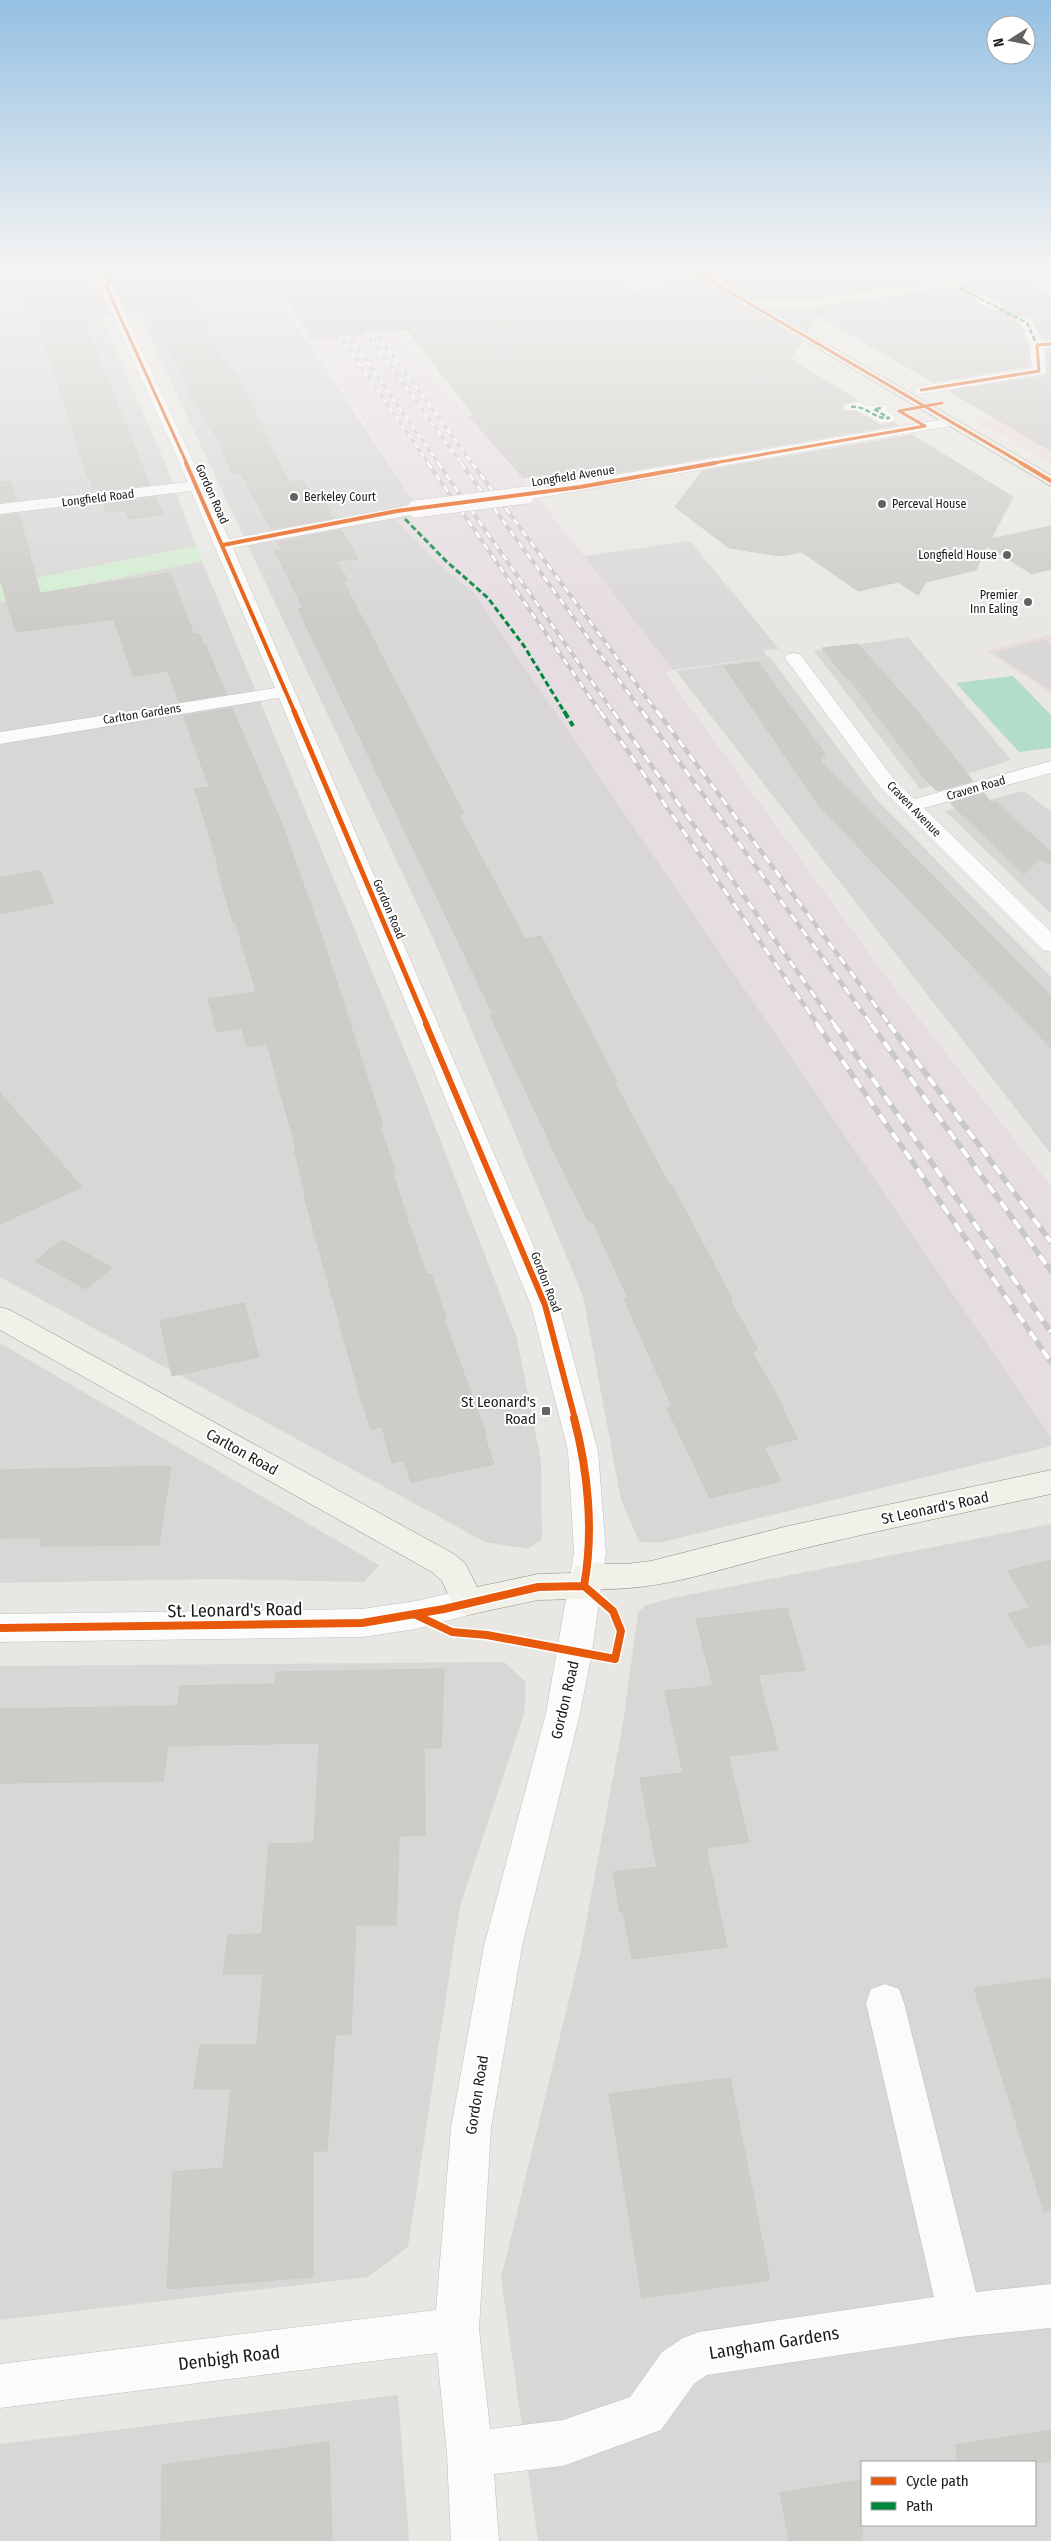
<svg xmlns="http://www.w3.org/2000/svg" width="1051" height="2541" font-family="'Fira Sans Condensed',sans-serif">
<style>
.residential{fill:#d8d7d5;fill-rule:evenodd}
.commercial{fill:#eadcda}
.industrial{fill:#e6dde2}
.park{fill:#d4edd2}
.pitch{fill:#b3dcca}
.parking{fill:#d9d8d7}
.building{fill:#ceccc9;stroke:#ccc9c5;fill-rule:evenodd}
.lines{fill:none;stroke-linecap:round;stroke-linejoin:round}
.street-tunnel{stroke:#cac8c5;stroke-width:13;stroke-dasharray:13 7;stroke-linecap:butt}
.street-casing{stroke:#c0bfbe;stroke-width:1}
.secondary-casing{stroke:#8f907e;stroke-width:1}
.primary-casing{stroke:#9c9383;stroke-width:1}
.street{fill:#fcfbfb;fill-rule:evenodd}
.secondary{fill:#f1f0e9;fill-rule:evenodd}
.primary{fill:#eeeae3;fill-rule:evenodd}
.rail-far3-casing{stroke:#c9c8c8;stroke-width:2.5}
.rail-far2-casing{stroke:#c9c8c8;stroke-width:4}
.rail-far1-casing{stroke:#c9c8c8;stroke-width:4.5}
.rail-casing{stroke:#c9c8c8;stroke-width:5.5}
.rail-far3{stroke:#fff;stroke-width:2;stroke-dasharray:5.5;stroke-linecap:butt}
.rail-far2{stroke:#fff;stroke-width:2.5;stroke-dasharray:7;stroke-linecap:butt}
.rail-far1{stroke:#fff;stroke-width:3;stroke-dasharray:9;stroke-linecap:butt}
.rail{stroke:#fff;stroke-width:4;stroke-dasharray:11;stroke-linecap:butt}
.street-bridge-casing{stroke:#c0bfbe;stroke-width:18;stroke-linecap:butt}
.street-bridge{stroke:#fcfbfb;stroke-width:17}
.quiet-far2{stroke:#00873e;stroke-width:2.5;stroke-dasharray:5 2.5;stroke-linecap:butt}
.quiet-far1{stroke:#00873e;stroke-width:3;stroke-dasharray:6 3;stroke-linecap:butt}
.quiet{stroke:#00873e;stroke-width:4;stroke-dasharray:8 4;stroke-linecap:butt}
.cycleway-far4-casing{stroke:#fff;stroke-width:4.5}
.cycleway-far3-casing{stroke:#fff;stroke-width:5.5}
.cycleway-far2-casing{stroke:#fff;stroke-width:8}
.cycleway-far1-casing{stroke:#fff;stroke-width:9}
.cycleway-casing{stroke:#fff;stroke-width:11}
.cycleway-far4{stroke:#e8590c;stroke-width:3}
.cycleway-far3{stroke:#e8590c;stroke-width:4}
.cycleway-far2{stroke:#e8590c;stroke-width:5}
.cycleway-far1{stroke:#e8590c;stroke-width:6}
.cycleway{stroke:#e8590c;stroke-width:8}
.poi-dot{fill:#636261;stroke:#fff;stroke-width:2}
.labels{text-anchor:middle;stroke-width:4;stroke-linejoin:round;paint-order:stroke}
.far-street-label{font-size:12px;fill:#1b1b1b;stroke:#fff}
.far-poi-label{font-size:12px;fill:#1b1b1b;stroke:#fff;text-anchor:start}
.poi-label{font-size:15px;fill:#1b1b1b;stroke:#fff;text-anchor:end}
.street-label{font-size:15px;fill:#1b1b1b;stroke:#fff}
.near-street-label{font-size:18px;fill:#1b1b1b;stroke:#fff}
</style>
<rect width="100%" height="100%" fill="#e9e7e3"/>
<path class="residential" d="M130,267H255L311,347L424,516L405,519L433,558L474,593L1051,1437V1446L659,1543L639,1542L621,1500L583,1296L433,938L117,268Z
M80,271L166,465L196,546L0,585V277Z
M202,561L419,1085L517,1338L541,1461L542,1539L528,1549L485,1542L0,1277V602Z
M908,637L1011,760L920,789L814,651Z
M770,657L876,799L1051,977V1154L676,671Z
M1024,791L1051,812V914L945,811Z
M0,1343L379,1565L364,1582L218,1579L0,1583Z
M1051,1524V2541H538L501,2278L581,1950L623,1723L638,1612L646,1605L672,1598ZM862,2462H1035V2525H862Z
M504,1662L526,1682L524,1714L460,1906L408,2247L368,2277L0,2320V1666Z
M398,2395L409,2541H0V2444Z"/>
<path class="commercial" d="M1051,410V464L978,422Z
M1051,634V693L986,651Z"/>
<path class="industrial" d="M395,331L532,490L673,670L665,673L887,978L1051,1186V1437L474,593L433,558L396,520L424,516L312,339Z"/>
<path class="park" d="M196,546L202,561L0,602V585Z"/>
<path class="pitch" d="M1013,676L1051,715V748L1019,752L956,683Z"/>
<path class="parking" d="M690,541L779,649L764,650L767,657L673,670L584,556Z
M1043,639L1051,644V691L993,653Z"/>
<path class="building" d="M204,267H597L636,294L653,288L700,280L802,341L790,359L857,400L844,403L842,406L844,411L857,412L881,425L894,423L897,425L604,475L596,468L523,478L469,416H474L407,329L312,339L282,293L193,301L229,371L234,370L289,482L303,480L315,499L322,498L333,518L271,529L240,473L232,474L221,445L194,403L183,373L169,347H167L146,312L127,313L114,285L103,280L102,276Z
M729,267H994L1002,271L800,299L752,298L717,278L740,274Z
M86,277L91,288L100,291L111,315L82,317L150,485L99,491L97,487L93,488L90,478H88L49,357L20,283Z
M1019,280L1051,296V338L1043,339L1032,318L1021,314L1012,319L1020,326L1028,345L1030,366L933,382L817,315L808,331L773,310L800,311ZM982,293L1000,301L1003,306L994,312L976,304L973,298Z
M1046,350H1051V451L949,391L1044,376L1048,371Z
M912,435L1013,497L991,539L1051,526V569L1032,574L987,546L976,570L926,582L918,595L898,582L858,591L802,552L780,556L729,548L675,507L702,471Z
M11,481L16,500L0,502V482Z
M155,497L163,515L128,519L125,510L106,512L103,504Z
M19,514L40,593L170,573L194,635L199,634L203,645L205,644L226,694L179,702L168,671L133,676L114,619L16,632L0,579V516Z
M341,530L358,559L337,561L348,581H343L464,814L459,815L525,939L541,936L617,1082H614L670,1186L672,1185L732,1299L730,1300L758,1350L752,1352L783,1406L781,1407L798,1439L764,1447L781,1481L710,1498L667,1408L672,1406L624,1299L628,1298L593,1222H589L567,1179L490,1015L493,1014L298,609L303,608L275,551L282,550L278,542Z
M858,644L918,712L973,781L937,791L925,779L848,677L846,678L822,648Z
M758,662L825,754L820,761L1051,996V1048L819,806L724,666Z
M232,708L283,827L323,940L383,1126L380,1127L395,1170L392,1171L407,1219L427,1275L431,1274L446,1319H444L486,1434L484,1435L494,1464L411,1482L404,1460L392,1463L382,1427L371,1429L357,1385L304,1196L306,1195L294,1149L296,1148L267,1044L247,1047L242,1028L217,1032L208,999L256,992L235,921L233,922L217,868H219L195,789L209,787L184,716Z
M984,793L991,803L996,802L1051,852V864L1039,859L1024,874L950,803Z
M40,870L53,903L0,914V878Z
M0,1093L82,1187L0,1224Z
M62,1240L112,1268L86,1289L35,1261Z
M244,1303L259,1357L172,1376L160,1321Z
M171,1466L159,1545L40,1546L42,1538H0V1470Z
M1051,1560V1643L1028,1647L1008,1614L1030,1608L1008,1571Z
M787,1608L805,1670L758,1675L778,1750L728,1756L749,1842L706,1848L727,1947L632,1959L623,1911L620,1912L613,1872L657,1867L640,1778L683,1773L665,1691L713,1686L696,1619Z
M444,1669L441,1748H424L425,1835L399,1836L396,1925H356L351,2034L335,2035L327,2151H313V2277L167,2289L173,2172L223,2168L231,2089H194L200,2045H257L263,1974H223L228,1935L262,1934L269,1844L314,1843L319,1743L168,1746L163,1781L0,1783V1709L178,1706L180,1686L275,1684L276,1672Z
M1051,1978V2210L1044,2211L974,1988Z
M730,2078L770,2280L642,2298L609,2094Z
M1051,2430V2462H957L956,2445Z
M329,2442L332,2541H161L162,2465Z
M862,2480V2541H789L780,2493Z"/>
<g class="lines">
<path class="street-tunnel" d="M960,288L981,299
M995,306L1020,320"/>
<g class="street-casing">
<path id="street" d="M84,267H96L102,281L112,286L229,539L416,504L424,509L416,514L233,548L559,1305L598,1451L606,1553L592,1652L580,1713L522,1946L491,2128L479,2329L490,2429L563,2420L630,2397L662,2352L683,2338L699,2332L934,2297L866,2003L871,1989L885,1984L899,1989L904,2003L976,2292L1051,2284V2328L960,2337L707,2375L694,2384L661,2430L563,2466L494,2474L499,2541H451L447,2454L437,2353L0,2408V2364L436,2310L451,2128L484,1946L546,1713L574,1553L568,1451L531,1305L279,698L0,744V732L275,688L191,491L0,514V504L188,482L101,289L93,287Z
M981,295L999,303L1001,306L995,310L977,302L975,299L977,296Z
M1020,316L1031,320L1042,341L1051,340V348H1044L1046,371L1044,374L921,394L916,393L914,390L921,386L1032,368L1030,345L1022,325L1014,320Z
M859,402L869,406L886,405L888,408L886,410L896,418L894,421L882,423L857,410H846L844,407L846,404Z
M951,418L956,419L958,422L956,425L526,500L518,495L526,490Z
M794,653L800,654L894,779L914,799L1051,761V773L924,808L1051,932V952L1043,950L880,787L785,658L788,654Z
M468,1589L480,1592L484,1602L480,1612L416,1629L362,1637L0,1642V1614L362,1609L416,1601Z"/>
</g>
<g class="secondary-casing">
<path id="secondary" d="M23,267H75L69,271L0,276V268Z
M1041,267H1051V273L800,309L748,308L742,304L748,300L800,301Z
M0,1307L10,1310L454,1554L465,1563L477,1587L538,1574L571,1573L575,1567L586,1563L626,1564L651,1561L788,1526L1051,1470V1494C963,1513 875,1531 788,1552C725,1567 663,1591 598,1589L595,1595L584,1599L538,1600L468,1615L456,1612L442,1581L432,1572L0,1330Z"/>
</g>
<g class="primary-casing">
<path id="primary" d="M681,267H695L1051,475V486Z"/>
</g>
<use href="#street" class="street"/>
<use href="#secondary" class="secondary"/>
<use href="#primary" class="primary"/>
<g class="rail-far3-casing">
<path id="rail-far3" d="M375,332L473,464
M366,333L462,464
M339,335L429,464
M348,335L439,464"/>
</g>
<g class="rail-far2-casing">
<path id="rail-far2" d="M428,463L601,713
M438,463L614,713
M461,463L643,713
M472,463L658,713"/>
</g>
<g class="rail-far1-casing">
<path id="rail-far1" d="M600,711L818,1025
M613,711L835,1025
M642,711L872,1025
M657,711L890,1025"/>
</g>
<g class="rail-casing">
<path id="rail" d="M817,1024L1051,1362
M834,1024L1051,1332
M871,1024L1051,1271
M889,1024L1051,1242"/>
</g>
<use href="#rail-far3" class="rail-far3"/>
<use href="#rail-far2" class="rail-far2"/>
<use href="#rail-far1" class="rail-far1"/>
<use href="#rail" class="rail"/>
<g class="street-bridge-casing">
<path id="street-bridge" d="M416,509L526,495"/>
</g>
<use href="#street-bridge" class="street-bridge"/>
<path class="quiet-far2" d="M960,288L1027,323L1037,345
M851,407C866,405 875,420 889,418L874,409L881,408"/>
<path class="quiet-far1" d="M405,519L446,561L488,598L524,646L565,713"/>
<path class="quiet" d="M564,711L573,726"/>
<g class="cycleway-far4-casing">
<path id="cycleway-far4" d="M119,267L105,270L110,283L106,286L187,464
M687,267L1023,464
M0,272L69,267
M921,390L1039,371L1037,345L1051,344
M925,426L899,411L942,403
M708,464L925,426"/>
</g>
<g class="cycleway-far3-casing">
<path id="cycleway-far3" d="M186,463L295,713
M1021,463L1051,481
M223,545L397,511L580,487L715,463"/>
</g>
<g class="cycleway-far2-casing">
<path id="cycleway-far2" d="M294,711L427,1025"/>
</g>
<g class="cycleway-far1-casing">
<path id="cycleway-far1" d="M426,1024L545,1305L575,1419"/>
</g>
<g class="cycleway-casing">
<path id="cycleway" d="M574,1418C588,1471 594,1532 584,1586
M416,1615L452,1632L487,1635L615,1659L621,1631L613,1611L584,1586
M0,1628L362,1623L444,1609L538,1587L584,1586"/>
</g>
<use href="#cycleway-far4" class="cycleway-far4"/>
<use href="#cycleway-far3" class="cycleway-far3"/>
<use href="#cycleway-far2" class="cycleway-far2"/>
<use href="#cycleway-far1" class="cycleway-far1"/>
<use href="#cycleway" class="cycleway"/>
</g>
<linearGradient id="sky" x2="0" y2="1"><stop stop-color="#95c0e2"/><stop offset="0.43" stop-color="#f5f4f2"/><stop offset="1" stop-color="#f5f4f2" stop-opacity="0"/></linearGradient>
<rect width="1051" height="623" fill="url(#sky)"/>
<g class="poi-dot">
<circle cx="294" cy="497" r="5"/>
<circle cx="882" cy="504" r="5"/>
<circle cx="1007" cy="555" r="5"/>
<circle cx="1028" cy="602" r="5"/>
<rect x="541" y="1406" width="10" height="10" rx="2.5"/>
</g>
<g class="labels">
<g class="far-street-label">
<text transform="translate(573 476) rotate(-9)" y="4">Longfield Avenue</text>
<text transform="translate(212 494) rotate(66)" y="4">Gordon Road</text>
<text transform="translate(98 498) rotate(-7)" y="4">Longfield Road</text>
<text transform="translate(142 714) rotate(-9)" y="4">Carlton Gardens</text>
<text transform="translate(976 788) rotate(-16)" y="4">Craven Road</text>
<text transform="translate(914 809) rotate(46)" y="4">Craven Avenue</text>
<text transform="translate(389 909) rotate(67)" y="4">Gordon Road</text>
<text transform="translate(546 1282) rotate(69)" y="4">Gordon Road</text>
</g>
<g class="far-poi-label">
<text x="304" y="501">Berkeley Court</text>
<text x="892" y="508">Perceval House</text>
<text x="997" y="559" text-anchor="end">Longfield House</text>
<text x="1018" y="599" text-anchor="end">Premier<tspan x="1018" dy="14">Inn Ealing</tspan></text>
</g>
<g class="poi-label">
<text x="536" y="1407">St Leonard's<tspan x="536" dy="17">Road</tspan></text>
</g>
<g class="street-label">
<text transform="translate(242 1452) rotate(29)" y="5">Carlton Road</text>
<text transform="translate(935 1508) rotate(-12)" y="5">St Leonard's Road</text>
<text transform="translate(565 1700) rotate(-77)" y="5">Gordon Road</text>
<text transform="translate(477 2095) rotate(-81)" y="5">Gordon Road</text>
</g>
<g class="near-street-label">
<text transform="translate(235 1610) rotate(-1)" y="6">St. Leonard's Road</text>
<text transform="translate(774 2343) rotate(-9)" y="6">Langham Gardens</text>
<text transform="translate(229 2358) rotate(-7)" y="6">Denbigh Road</text>
</g>
</g>
<rect x="861" y="2461" width="175" height="65" fill="#ffffff" stroke="#a4a4a4"/>
<rect x="871" y="2477" width="25" height="8" fill="#e8590c" stroke="#a4a4a4"/>
<text x="906" y="2486" font-size="15" fill="#1b1b1b">Cycle path</text>
<rect x="871" y="2502" width="25" height="8" fill="#00873e" stroke="#a4a4a4"/>
<text x="906" y="2511" font-size="15" fill="#1b1b1b">Path</text>
<g transform="translate(1011 40) rotate(259)"><circle r="24" fill="#ffffff" stroke="#a4a4a4"/>
<path d="M0-4L9 19L0 12L-9 19Z" fill="#636261"/>
<text y="-8" font-size="14" font-weight="bold" text-anchor="middle" fill="#1b1b1b">N</text>
</g>
</svg>
